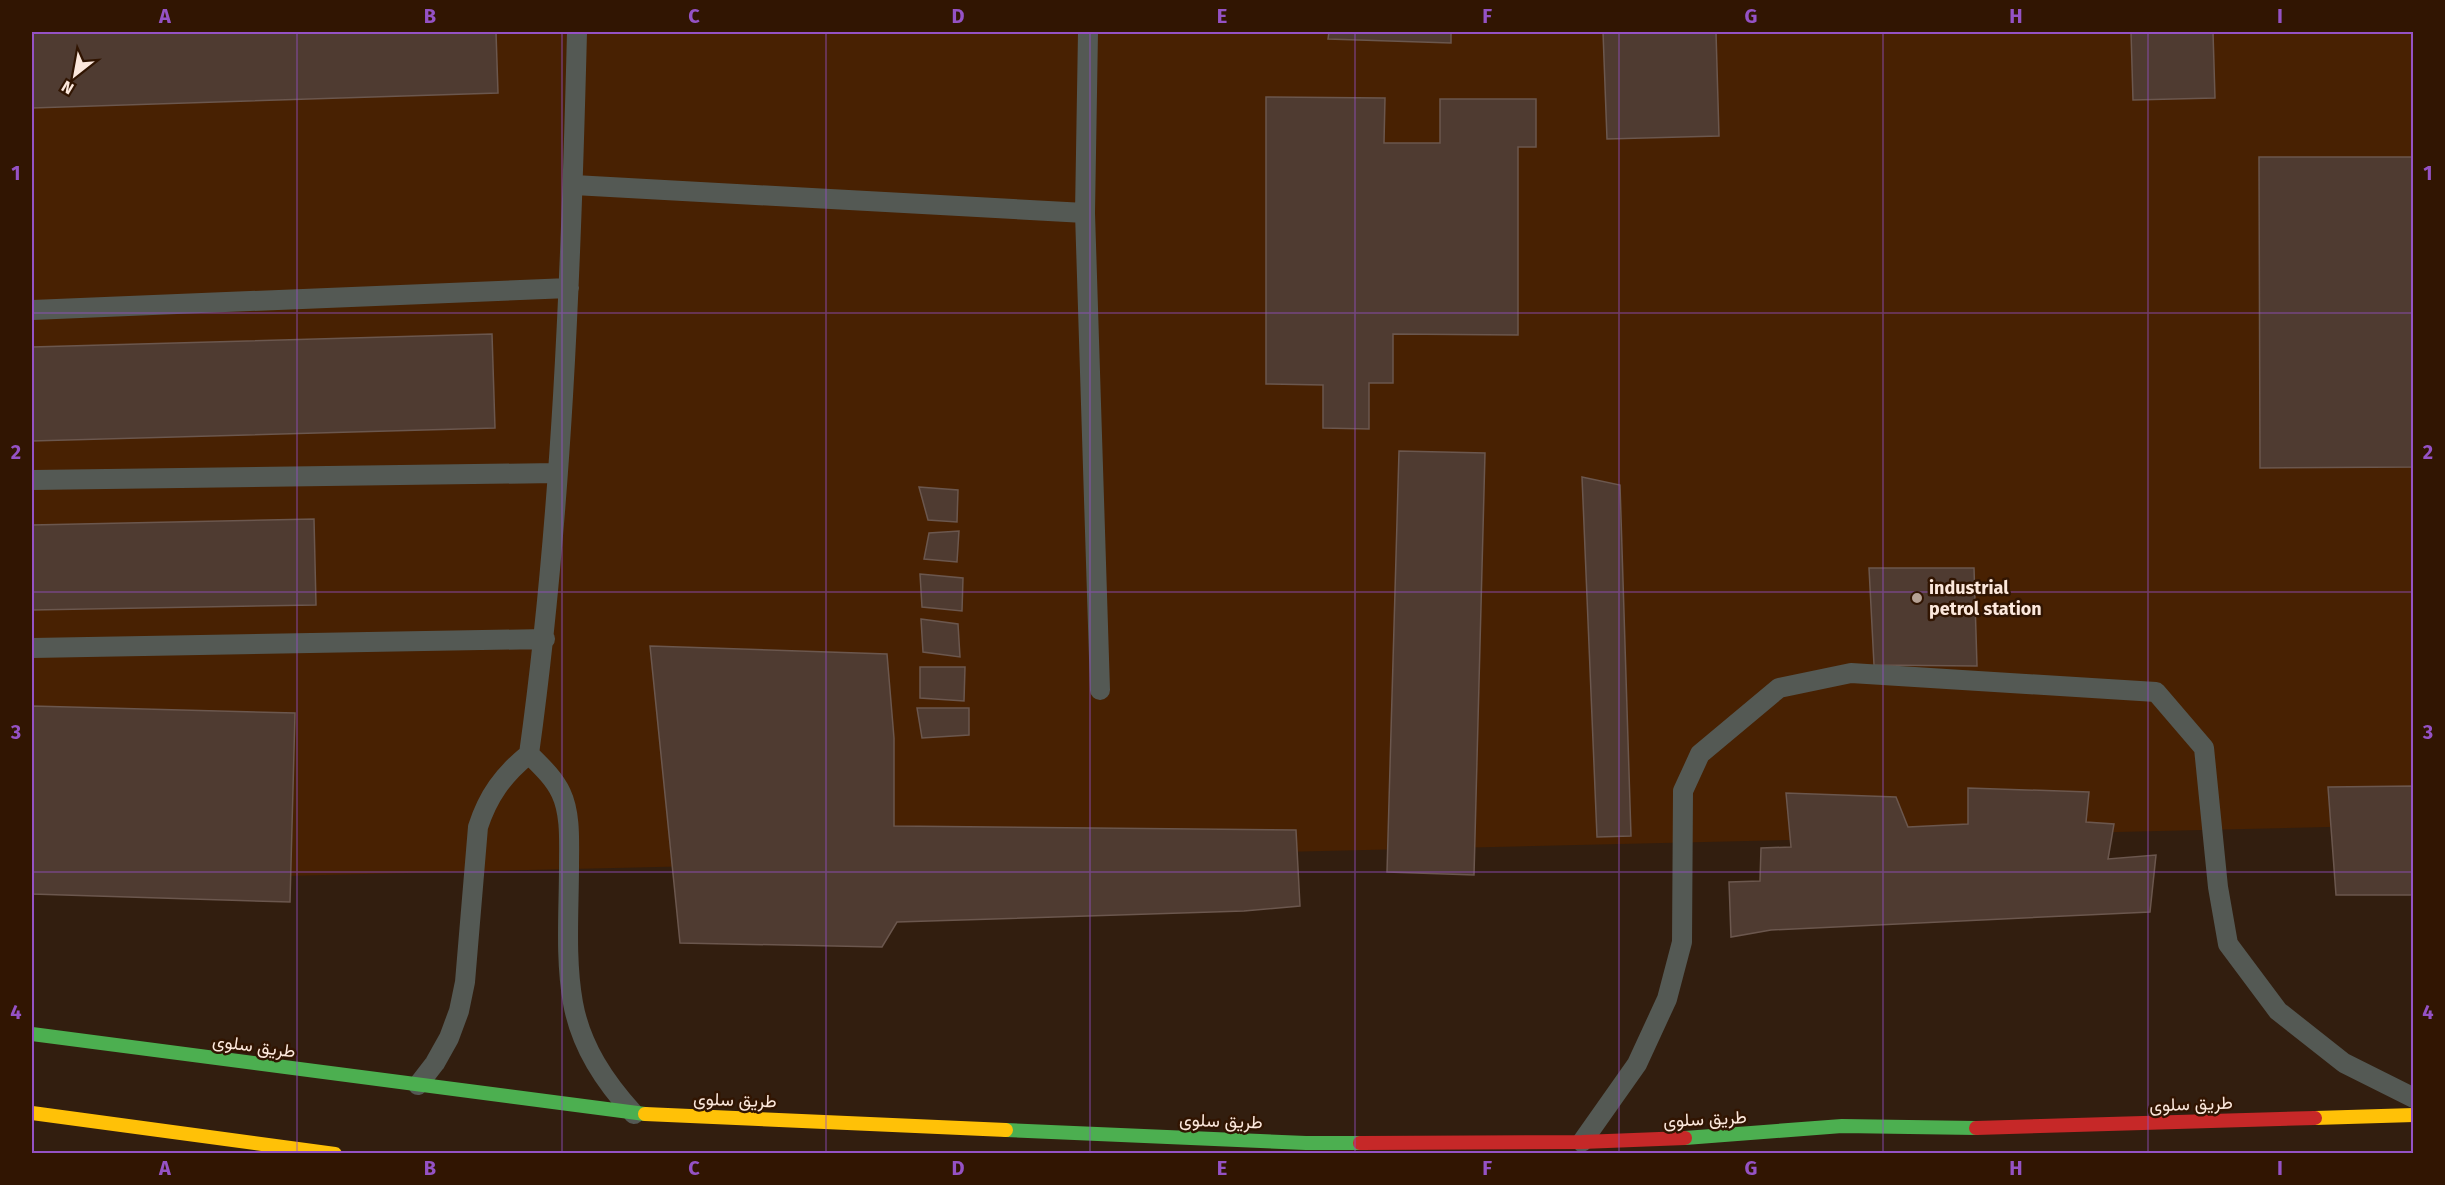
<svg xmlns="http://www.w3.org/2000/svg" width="2445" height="1185" font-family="'Fira Sans',Vazirmatn,sans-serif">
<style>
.built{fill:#482102}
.building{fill:#4f3b31;stroke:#6b574e;stroke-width:1.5}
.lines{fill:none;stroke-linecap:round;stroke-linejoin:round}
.lane{stroke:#545954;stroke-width:20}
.fast{stroke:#4caf50;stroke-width:14}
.slow{stroke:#ffc107;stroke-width:14}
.jam{stroke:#c62828;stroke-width:14}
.grid{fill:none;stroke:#9552c5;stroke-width:1.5;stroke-opacity:0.55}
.poi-dot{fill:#b5a194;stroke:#311502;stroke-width:2}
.labels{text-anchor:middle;stroke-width:5;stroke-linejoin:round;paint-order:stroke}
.poi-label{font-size:18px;font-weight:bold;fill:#fce8dc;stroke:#311502;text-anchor:start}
.street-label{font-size:18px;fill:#fce8dc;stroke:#311502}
.neatline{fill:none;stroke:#9552c5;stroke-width:2}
.grid-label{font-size:20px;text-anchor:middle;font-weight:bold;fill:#9552c5}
</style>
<rect width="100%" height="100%" fill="#321e0f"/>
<path class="built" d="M32,32H2413V825L32,882Z"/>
<path class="building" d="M32,32H496L498,93L32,108Z
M1329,32H1451V43L1328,39Z
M1603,32H1716L1719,136L1607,139Z
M2131,32H2213L2215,98L2133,100Z
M1266,97L1385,98L1384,143H1440V99H1536V147H1518V335L1393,334V383H1369V429L1323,428V385L1266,384Z
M2259,157H2414V467L2260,468Z
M492,334L495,428L32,441V347Z
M1399,451L1485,453L1474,875L1387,872Z
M1582,477L1620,485L1631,836L1597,837Z
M919,487L958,490L957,522L928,520Z
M314,519L316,605L32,610V525Z
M959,531L957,562L924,559L929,533Z
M1869,568H1974L1977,666L1874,665Z
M920,574L963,578L962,611L922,607Z
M921,619L958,624L960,657L923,652Z
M650,646L887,654L894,738V826L1296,830L1300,906L1244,911L897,922L882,947L680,943Z
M920,667H965L964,701L920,698Z
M32,706L295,713L290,902L32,894Z
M917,708H969V735L922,738Z
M2414,786V895H2336L2328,787Z
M1968,788L2089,792L2086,822L2114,824L2108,859L2156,855L2150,912L1771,930L1731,937L1729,882L1760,881L1761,848L1791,847L1786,793L1896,797L1908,827L1968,824Z"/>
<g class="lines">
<path class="lane" d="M574,185L1085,213L1100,690
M1085,213L1088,32
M32,310L569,288
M32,480L556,473
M32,648L545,639
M529,754C541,766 554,778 561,793C571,814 569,843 569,866C569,911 565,958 573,1003C581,1047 605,1082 634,1114
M418,1085L435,1063L449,1038L459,1011L465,982L478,827C488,796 503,775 529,754C562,516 571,272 577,32
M1582,1142L1637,1064L1667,999L1682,942L1683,791L1700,754L1779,688L1851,673L2156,692L2204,748L2218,887L2228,944L2278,1011L2344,1063L2414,1098"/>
<path class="fast" d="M32,1034L645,1114
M1006,1130L1306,1143H1360
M1685,1138L1842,1126L1976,1128"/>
<path class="slow" d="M32,1113L335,1154
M645,1114L1006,1130
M2315,1118L2414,1115"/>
<path class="jam" d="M1976,1128L2315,1118
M1360,1143L1582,1142L1685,1138"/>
</g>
<path class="grid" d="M297,32V1154M562,32V1154M826,32V1154M1090,32V1154M1355,32V1154M1619,32V1154M1883,32V1154M2148,32V1154M32,313H2414M32,592H2414M32,872H2414"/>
<circle class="poi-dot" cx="1917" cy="598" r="6"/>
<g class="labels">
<g class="poi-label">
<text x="1929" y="594">industrial<tspan x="1929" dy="21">petrol station</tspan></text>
</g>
<g class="street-label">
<text transform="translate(254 1046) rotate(8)" y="6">طريق سلوى</text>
<text transform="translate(735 1100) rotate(2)" y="6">طريق سلوى</text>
<text transform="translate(2191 1104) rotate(-2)" y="6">طريق سلوى</text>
<text transform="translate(1705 1119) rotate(-3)" y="6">طريق سلوى</text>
<text transform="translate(1221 1121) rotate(2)" y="6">طريق سلوى</text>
</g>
</g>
<rect width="2445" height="1185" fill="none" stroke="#311502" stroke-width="66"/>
<g transform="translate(75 75) rotate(211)" stroke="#311502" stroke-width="4.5" paint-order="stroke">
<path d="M0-4.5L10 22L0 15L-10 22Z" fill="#fce8dc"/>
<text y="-9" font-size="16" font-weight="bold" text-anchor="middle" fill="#fce8dc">N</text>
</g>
<rect x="33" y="33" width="2379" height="1119" class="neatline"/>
<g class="grid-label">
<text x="165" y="23">A</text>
<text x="430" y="23">B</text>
<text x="694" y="23">C</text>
<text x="958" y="23">D</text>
<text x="1222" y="23">E</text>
<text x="1487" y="23">F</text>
<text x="1751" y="23">G</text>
<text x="2016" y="23">H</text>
<text x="2280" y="23">I</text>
<text x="16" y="180">1</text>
<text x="2428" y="180">1</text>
<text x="16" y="459">2</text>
<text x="2428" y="459">2</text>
<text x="16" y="739">3</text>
<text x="2428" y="739">3</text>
<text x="16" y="1019">4</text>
<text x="2428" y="1019">4</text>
<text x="165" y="1175">A</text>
<text x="430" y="1175">B</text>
<text x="694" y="1175">C</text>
<text x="958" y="1175">D</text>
<text x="1222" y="1175">E</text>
<text x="1487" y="1175">F</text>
<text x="1751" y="1175">G</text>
<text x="2016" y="1175">H</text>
<text x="2280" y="1175">I</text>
</g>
</svg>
